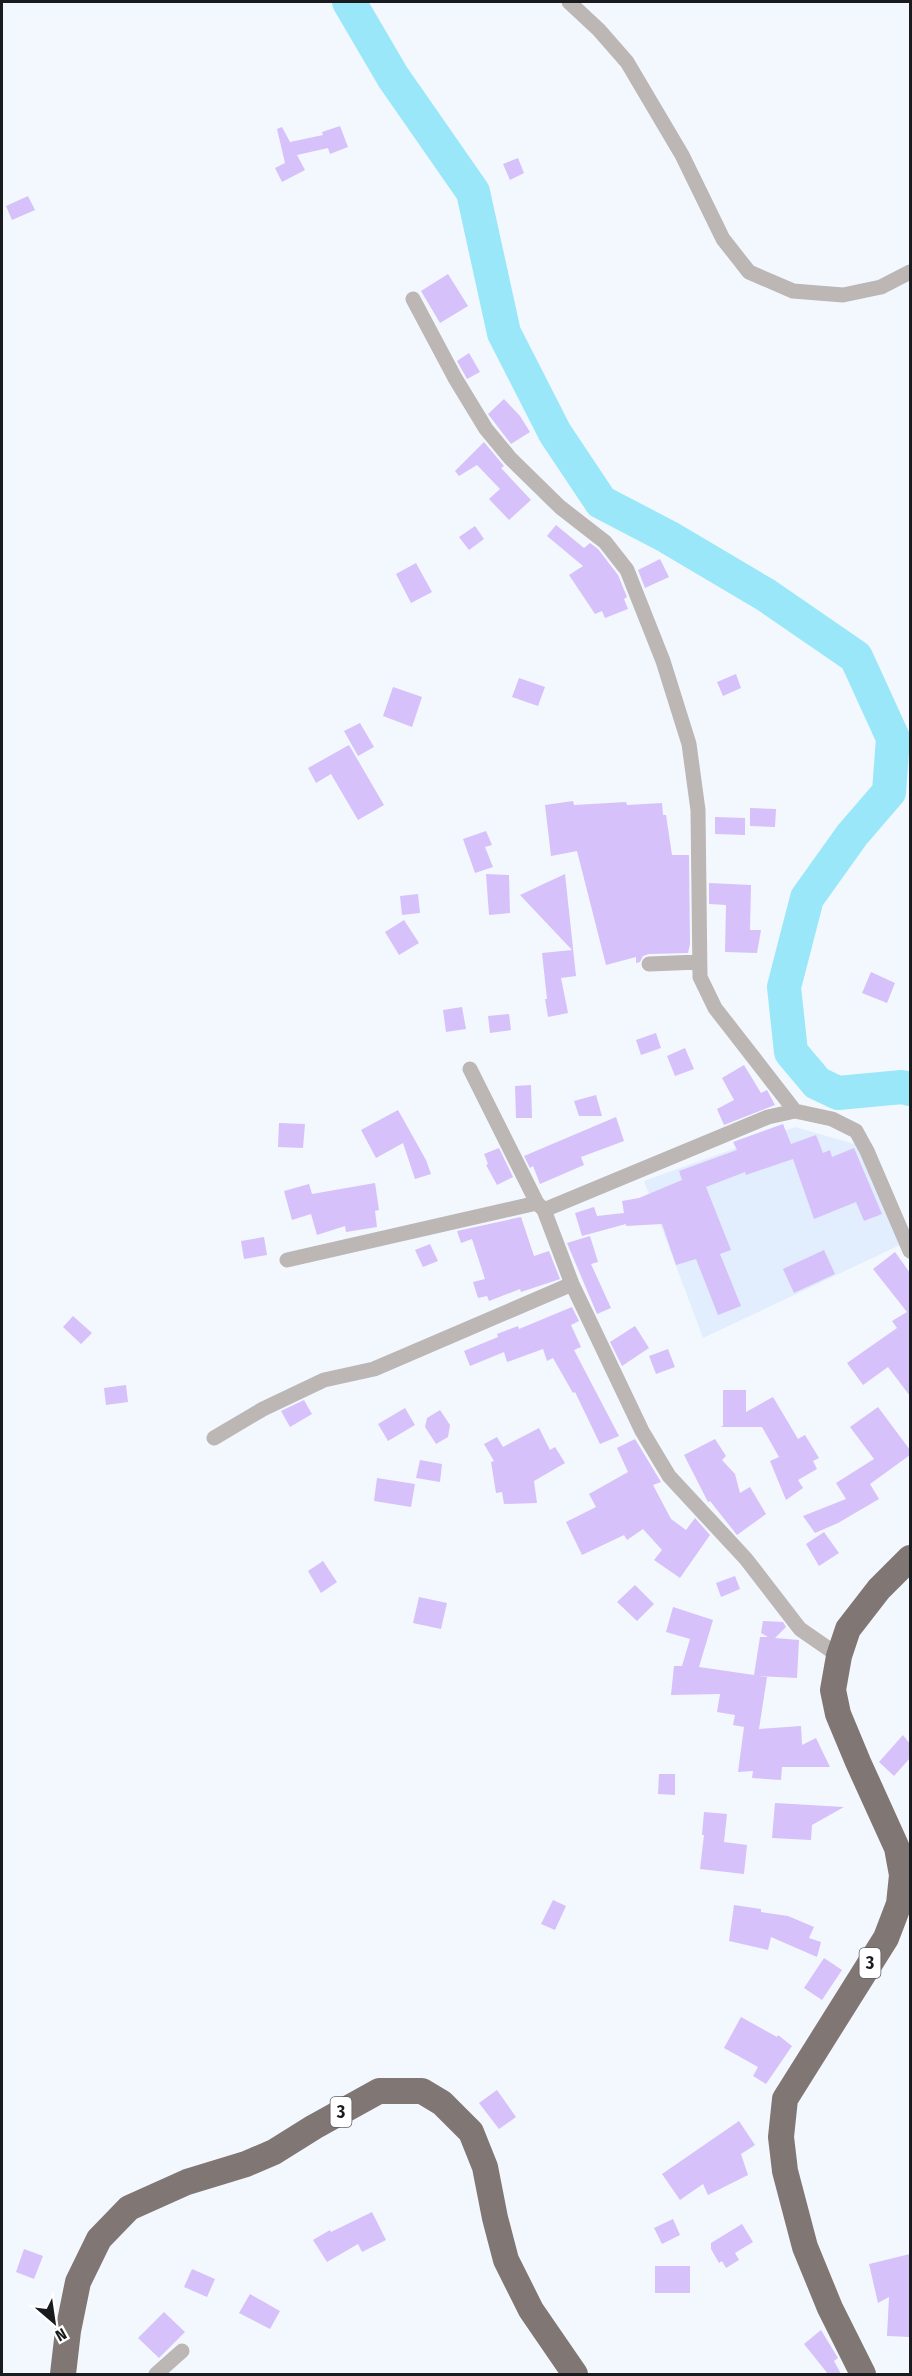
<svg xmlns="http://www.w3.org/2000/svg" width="912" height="2376" font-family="'Fira Sans Condensed',sans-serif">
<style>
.built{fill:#e2eefe}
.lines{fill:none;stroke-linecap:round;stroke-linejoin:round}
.river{stroke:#99e7f9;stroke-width:34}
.building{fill:#d6c1fa}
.minor{stroke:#bcb6b4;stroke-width:15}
.trunk{stroke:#807673;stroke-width:26}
.labels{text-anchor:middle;stroke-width:6;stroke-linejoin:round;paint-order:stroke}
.shield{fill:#fff;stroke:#5e5f62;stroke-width:1.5}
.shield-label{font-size:18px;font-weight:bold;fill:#191b1f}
</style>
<rect width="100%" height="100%" fill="#f3f8fe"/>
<path class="built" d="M795,1127L858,1145L900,1245L703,1338L644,1181Z"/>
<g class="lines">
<path class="river" d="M349,2L393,77L473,192L504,333L555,433L601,502L668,537L766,595L856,657L893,738L889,792L852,835L807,898L784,987L791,1052L817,1083L838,1093L902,1087L910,1089"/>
</g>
<path class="building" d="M340,126L348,147L330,154L328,148L297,155L305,170L282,182L275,168L285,163L277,129L282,127L290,142L323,135L322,132Z
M518,158L524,173L510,180L503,164Z
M28,196L35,210L12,220L6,206Z
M448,274L468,306L440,323L421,291Z
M469,353L480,372L467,379L457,361Z
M504,399L520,416L530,432L511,444L488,414Z
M484,442L504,466L501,468L531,500L509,520L489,499L500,489L477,465L459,476L455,471Z
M556,525L584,548L590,543L598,549L618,575L627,597L624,599L628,609L605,618L602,611L595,614L569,575L583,566L547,536Z
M475,526L484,539L469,550L459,537Z
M660,559L669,577L645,588L638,570Z
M416,563L432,592L411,603L396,574Z
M736,674L741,688L723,696L717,682Z
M519,678L545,687L538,706L512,697Z
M393,687L422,697L412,727L383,716Z
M360,723L374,747L358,756L344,731Z
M349,745L384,805L358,820L331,774L316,783L308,768Z
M573,801L574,805L626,802L627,805L662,803L663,815H666L672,855H689L690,944L688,953L649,954L643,956L640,962L636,963V957L606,965L577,851L551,856L545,805Z
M750,808L776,809L775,827L750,826Z
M715,817L745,818V835L715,834Z
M486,831L492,845L485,847L493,867L475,873L463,839Z
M486,874L509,875L510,913L489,915Z
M565,874L576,976L561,978L568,1013L548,1017L545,999H547L542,953L572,950L520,895Z
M709,883L751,885L750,930H761L757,953L725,952L726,905L709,904Z
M418,894L420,913L402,915L400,896Z
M404,920L419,943L399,955L385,932Z
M871,972L895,983L887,1003L862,993Z
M462,1007L466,1029L446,1032L443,1010Z
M509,1014L511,1030L490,1033L488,1016Z
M656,1033L661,1048L641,1055L636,1040Z
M685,1048L694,1069L675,1076L667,1056Z
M744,1065L761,1093L767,1090L775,1105L724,1125L717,1109L734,1100L722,1078Z
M531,1085L532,1118H516L515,1086Z
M596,1095L602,1116H579L574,1101Z
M398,1110L426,1160L431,1174L415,1179L403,1143L376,1158L361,1130Z
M616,1117L624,1141L581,1157L584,1165L540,1184L533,1166L530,1168L524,1156Z
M279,1123L305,1124L303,1148L278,1147Z
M783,1124L791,1144L816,1135L823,1153L830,1150L832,1157L854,1148L882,1214L864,1221L856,1202L814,1219L793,1159L746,1175L745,1172L706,1187L731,1250L720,1254L741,1306L718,1315L696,1259L676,1265L662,1224L626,1226V1224L582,1236L575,1213L594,1207L597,1216L624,1213L622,1201L639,1198L682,1180L679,1171L737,1150L733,1142Z
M499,1148L513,1177L497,1185L486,1165L488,1164L484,1154Z
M375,1183L379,1210L375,1211L377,1227L346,1232L345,1226L317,1235L311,1214L292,1220L284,1191L309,1184L312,1194Z
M521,1217L534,1256L549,1251L560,1279L521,1292L520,1289L489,1301L487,1296L478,1298L473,1282L485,1279L472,1239L461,1243L457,1231Z
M590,1236L598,1262L591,1264L611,1308L597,1314L567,1243Z
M264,1237L267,1255L244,1259L241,1241Z
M430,1244L438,1261L423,1267L415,1250Z
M824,1250L835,1274L794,1293L783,1269Z
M895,1252L910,1273V1396L888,1367L863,1385L847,1363L897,1328L892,1321L907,1312L873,1269Z
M572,1307L579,1321L571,1325L581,1347L574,1350L619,1436L600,1444L575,1392L573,1393L553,1358L547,1361L543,1349L507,1362L504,1352L470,1366L464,1351L498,1337L497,1334L518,1326L519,1329Z
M73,1316L92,1333L81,1344L63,1327Z
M635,1326L649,1348L622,1366L610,1342Z
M668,1349L675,1367L656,1374L649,1356Z
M126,1385L128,1402L106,1405L104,1388Z
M723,1390H746V1412L773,1397L798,1439L805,1435L819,1458L813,1461L817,1469L798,1480L803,1488L786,1500L770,1461L779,1457L762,1427H720L723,1426Z
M304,1400L312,1414L290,1427L281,1411Z
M878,1407L910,1450V1455L870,1484L879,1499L838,1523L815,1533L803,1516L846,1499L836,1483L874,1459L850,1427Z
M405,1408L415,1425L388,1441L378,1424Z
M440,1410L450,1425L448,1437L436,1444L425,1427L427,1418Z
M539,1428L550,1450L555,1447L565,1463L534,1481L537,1503L504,1504L502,1492L496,1493L491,1462L494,1461L484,1444L497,1437L503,1447Z
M635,1439L661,1482L653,1485L671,1519L686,1530L695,1518L710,1535L680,1578L654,1560L662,1550L643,1529L627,1540L624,1535L582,1555L566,1522L596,1507L589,1494L628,1472L617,1448Z
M715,1439L726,1456L722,1460L735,1474L740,1493L750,1487L766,1514L737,1535L710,1501L708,1502L684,1455Z
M420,1460L442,1464L440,1482L416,1478Z
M377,1478L415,1484L411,1507L374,1501Z
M824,1532L839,1553L819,1566L806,1544Z
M323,1561L337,1582L321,1593L308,1571Z
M735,1576L740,1589L721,1597L716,1583Z
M635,1585L654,1604L637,1621L617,1602Z
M419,1597L447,1603L441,1629L413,1623Z
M673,1607L713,1620L699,1667L754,1675L760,1637H768L761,1633L763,1621L783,1622L786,1627L775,1638L799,1640L797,1678L759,1676L767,1677L759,1729L801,1726L802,1745L816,1738L830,1767H782L781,1780L752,1778L753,1771L738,1772L744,1727L733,1725L735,1715L717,1712L720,1694L671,1695L674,1666H682L690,1639L666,1632Z
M903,1735L910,1744V1758L894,1776L879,1762Z
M659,1774H675V1795L658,1794Z
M775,1803L844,1807L812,1825L811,1840L772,1838Z
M704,1812L727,1814L724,1842L747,1845L744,1874L700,1869L704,1835H702Z
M553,1900L566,1906L555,1930L541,1924Z
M734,1905L761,1909V1912L788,1916L814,1927L809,1938L821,1942L817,1957L771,1937L768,1950L729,1941Z
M824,1958L842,1970L822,2000L804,1988Z
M741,2017L777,2037L778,2035L792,2046L766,2084L753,2076L758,2067L724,2048Z
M497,2090L516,2117L499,2129L479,2103Z
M739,2121L755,2145L741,2154L748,2175L708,2195L703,2184L680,2200L662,2174Z
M372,2212L386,2240L362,2252L358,2244L327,2262L313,2240L330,2230L331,2232Z
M673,2219L680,2235L662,2244L654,2228Z
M742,2224L753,2242L735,2253L739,2260L726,2268L722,2261L719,2263L711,2249V2243Z
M24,2249L43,2256L34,2279L16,2272Z
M910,2254V2337L887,2336L889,2297L878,2303L869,2264Z
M655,2266H690V2293H655Z
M192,2269L215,2279L207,2297L184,2287Z
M250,2294L280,2311L270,2329L239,2313Z
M164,2312L185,2332L159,2358L138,2338Z
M821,2330L838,2358L834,2361L841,2374H828L804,2344Z"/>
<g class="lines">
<path class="minor" d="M569,2L599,30L627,62L682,155L723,239L749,272L793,291L843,295L881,287L910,272
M413,299L455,378L486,429L510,458L560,507L605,542L627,570L663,661L689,744L698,810L700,977L715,1008L795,1111
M649,964L699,962
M470,1069L537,1203L544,1210L572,1284L642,1431L669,1476L746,1559L800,1629L839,1656
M544,1210L768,1117L795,1111L832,1119L856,1131L867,1151L910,1251
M287,1260L537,1203
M214,1438L263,1409L324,1380L374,1369L572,1284
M156,2374L182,2351"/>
<path class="trunk" d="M63,2374L68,2331L78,2282L99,2239L129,2208L187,2182L246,2164L274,2152L314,2127L379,2091H422L442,2103L471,2132L485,2167L495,2218L506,2260L531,2310L575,2374
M863,2374L830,2308L805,2247L785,2171L781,2137L785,2099L886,1938L899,1904L902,1875L897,1848L858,1762L838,1714L833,1690L839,1656L848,1629L879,1589L910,1558"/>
</g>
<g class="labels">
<g class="shield">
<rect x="859.5" y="1948" width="21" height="30" rx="4.5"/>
<rect x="330.5" y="2097" width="21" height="30" rx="4.5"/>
</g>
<g class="shield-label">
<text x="870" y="1969">3</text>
<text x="341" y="2118">3</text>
</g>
</g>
<rect width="912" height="2376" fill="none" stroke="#191b1f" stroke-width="6"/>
<g transform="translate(54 2322) rotate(151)" stroke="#ffffff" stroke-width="4.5" paint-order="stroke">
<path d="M0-4.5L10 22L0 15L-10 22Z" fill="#191b1f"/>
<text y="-9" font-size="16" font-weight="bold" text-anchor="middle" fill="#191b1f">N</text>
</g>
</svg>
